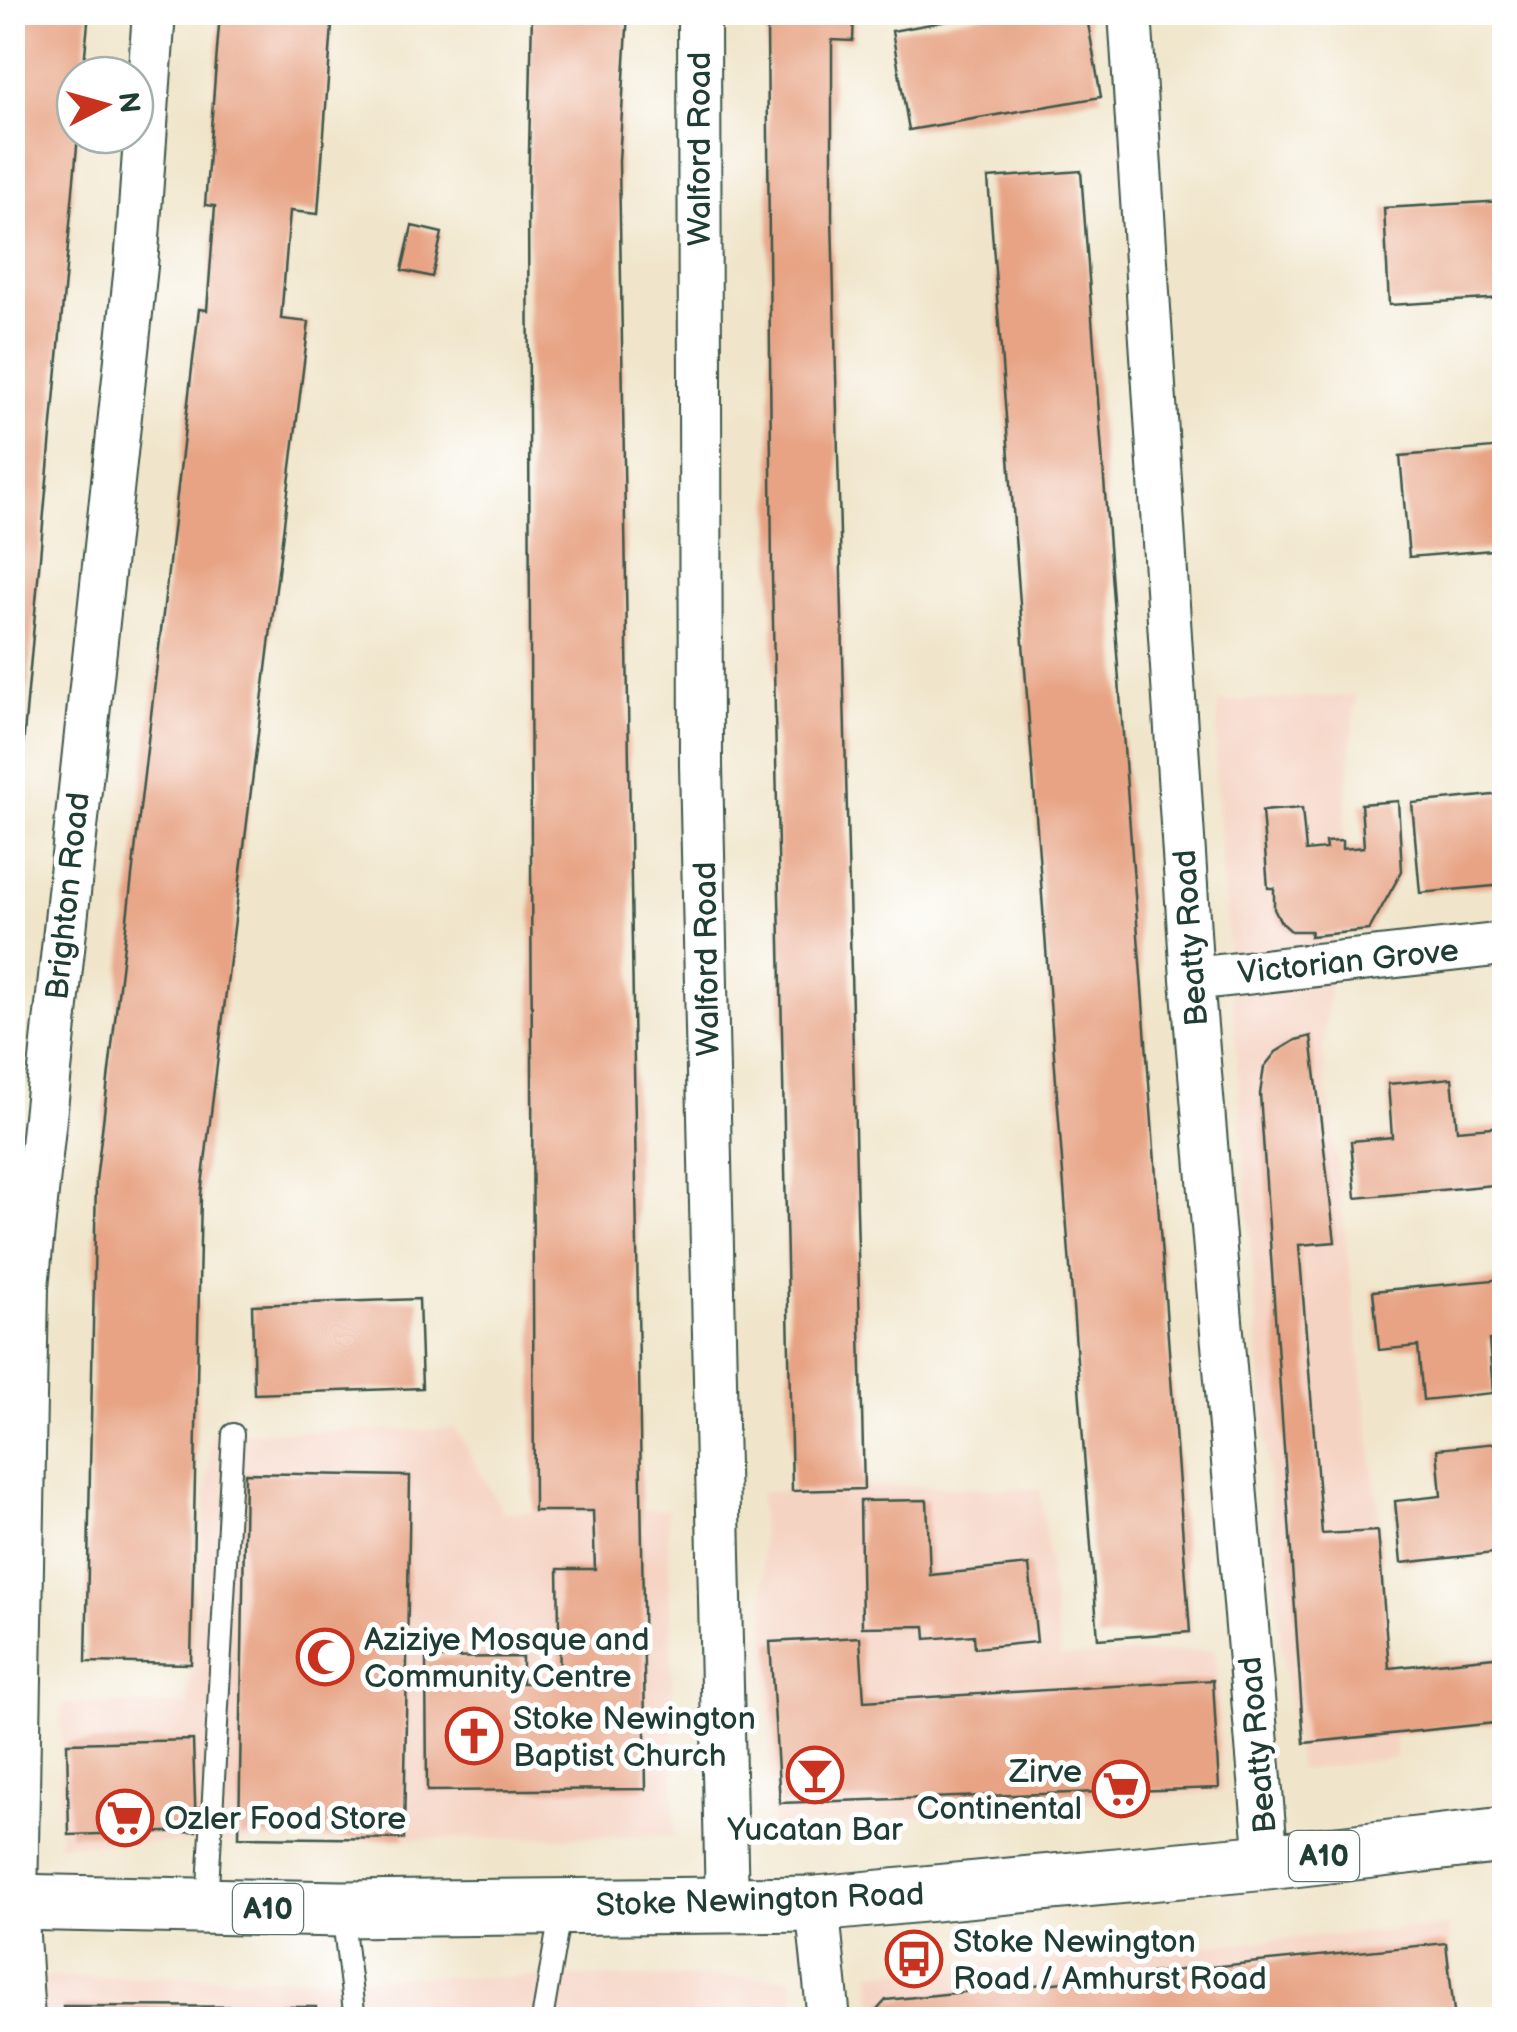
<svg xmlns="http://www.w3.org/2000/svg" width="1517" height="2032" font-family="'Balsamiq Sans',sans-serif">
<style>
.built{fill:#f5d3c2}
.building{fill:#e7a383}
.lines{fill:none;stroke-linecap:round;stroke-linejoin:round}
.service-casing{stroke:#3e564a;stroke-width:24}
.minor-casing{stroke:#3e564a;stroke-width:46}
.trunk-casing{stroke:#3e564a;stroke-width:59}
.service{stroke:#fff;stroke-width:20}
.minor{stroke:#fff;stroke-width:42}
.trunk{stroke:#fff;stroke-width:55}
.labels{text-anchor:middle;stroke-width:10;stroke-linejoin:round;paint-order:stroke}
.shield{fill:#fff;stroke:#627771;stroke-width:2.5}
.shield-label{font-size:30px;font-weight:bold;fill:#1f3d34}
.street-label{font-size:32px;fill:#1f3d34;stroke:#fff}
.poi-label{font-size:32px;fill:#1f3d34;stroke:#fff;text-anchor:start}
</style>
<rect width="100%" height="100%" fill="#fff"/>
<filter id="ink" filterUnits="userSpaceOnUse"><feTurbulence type="fractalNoise" baseFrequency=".01" numOctaves="2"/><feDisplacementMap in="SourceGraphic" scale="20" xChannelSelector="R" yChannelSelector="G"/><feConvolveMatrix kernelMatrix="1 2 1 2 8 2 1 2 1" color-interpolation-filters="sRGB"/></filter>
<filter id="wash" filterUnits="userSpaceOnUse"><feTurbulence type="fractalNoise" baseFrequency=".0048" numOctaves="4" result="noise"/><feDisplacementMap in="SourceGraphic" scale="40" xChannelSelector="R" yChannelSelector="G"/><feGaussianBlur stdDeviation="2.25" result="paint"/><feColorMatrix in="noise" values="0 0 0 0 0 0 0 0 0 0 0 0 0 0 0 0 0 1.4 0 .05"/><feComposite in="paint" operator="in"/></filter>
<g filter="url(#wash)">
<rect width="100%" height="100%" fill="#f0e5ca"/>
<path class="built" d="M1356,695L1323,1052L1380,1524L1396,1758L1299,1770L1281,1644L1215,775L1218,702Z
M456,1429L503,1512L668,1509L675,1836L59,1844L62,1704L187,1705L212,1433Z
M919,1486L1040,1490L1060,1657L1215,1650L1223,1792L773,1828L760,1492Z
M1448,1926L1456,2019H874L871,1972Z
M31,1977H792L796,2019H36Z"/>
<g id="blocks">
<path class="building" d="M12,12H89L83,75H75V135H78L15,835H12Z
M220,12H333L318,214L290,211L281,319L309,322L201,1194L191,1664L86,1662L96,1181L199,309L207,310L215,206L205,205Z
M532,12H628L619,161L646,1789L427,1791L426,1658L522,1657V1683H560L558,1569H595L593,1511H534L528,199Z
M854,12L853,41L832,40V216L864,1489L792,1491L772,576L767,27Z
M997,12H1086L1101,97L909,130L892,31Z
M1081,171L1190,1632L1098,1639L988,178Z
M1504,201V298L1389,305L1384,208Z
M412,226L442,233L432,277L402,270Z
M1504,447V549L1409,557L1400,456Z
M1504,794V885L1420,893L1412,803Z
M1398,801L1402,871L1369,930L1310,936L1311,931H1291L1280,921L1274,909V888H1268L1262,811L1302,808L1306,851L1326,849L1325,842L1342,841V849L1364,847L1361,804Z
M1311,1036L1335,1242L1299,1245L1322,1534L1378,1531L1389,1668L1504,1656V1722L1304,1743L1260,1094L1264,1067L1276,1052L1296,1040Z
M1452,1078L1457,1130L1504,1126V1184L1356,1198L1351,1141L1392,1137L1388,1084Z
M1504,1279V1338L1489,1340L1493,1393L1423,1400L1418,1346L1379,1350L1373,1291Z
M419,1299L422,1388L254,1394L252,1305Z
M1496,1443L1500,1491L1504,1490V1552L1401,1563L1395,1501L1441,1496L1437,1449Z
M245,1473L410,1476L404,1839L239,1837Z
M927,1500L930,1575L1029,1565L1037,1642L975,1648L974,1635L926,1639L925,1626L862,1627L860,1501Z
M860,1637L864,1701L1213,1680L1219,1788L780,1803L770,1642Z
M193,1740L196,1831L69,1835L67,1743Z
M1446,1943L1455,2020H879L878,2009L886,2000Z
M63,2006L316,2007L317,2020H65Z
M493,2012V2020H412L411,2013Z"/>
</g>
</g>
<g filter="url(#ink)">
<use href="#blocks" fill-opacity="0" stroke="#3e564a" stroke-width="2.5"/>
<g class="lines">
<g class="service-casing">
<path id="service" d="M207,1906L233,1434
M342,1911L355,2020
M542,2020L561,1908"/>
</g>
<g class="minor-casing">
<path id="minor" d="M699,12L701,765L727,1905
M1130,12L1192,979L1267,1862
M1192,979L1504,944
M817,1904L829,2020
M23,2020L16,1902L27,1286L136,266L154,12"/>
</g>
<g class="trunk-casing">
<path id="trunk" d="M12,1902L342,1909L817,1904L1267,1862L1504,1835"/>
</g>
<use href="#service" class="service"/>
<use href="#minor" class="minor"/>
<use href="#trunk" class="trunk"/>
</g>
</g>
<defs>
<g id="mosque-ring" transform="scale(2.875)"><circle r="9.5" fill="#fff" stroke="#c8321e" stroke-width="1.5"/><path d="M3.5-4.9A6 6 0 1 0 3.5 4.9A5 5 0 1 1 3.5-4.9Z" fill="#c8321e"/></g>
<g id="church-ring" transform="scale(2.875)"><circle r="9.5" fill="#fff" stroke="#c8321e" stroke-width="1.5"/><path d="M-1.2-6h2.4v3.5h3.3v2.4h-3.3V6h-2.4V-.1h-3.3v-2.4h3.3Z" fill="#c8321e"/></g>
<g id="bar-ring" transform="scale(2.875)"><circle r="9.5" fill="#fff" stroke="#c8321e" stroke-width="1.5"/><path d="M-6-5H6L.8 .8V4.5H3.5V6h-7V4.5H-.8V.8Z" fill="#c8321e"/></g>
<g id="supermarket-ring" transform="scale(2.875)"><circle r="9.5" fill="#fff" stroke="#c8321e" stroke-width="1.5"/><path d="M-6-5.5h2.5l.6 2H6L4.5 2H-2.5L-4.4-4H-6ZM-1.5 3.2a1.3 1.3 0 1 0 .1 0ZM3 3.2a1.3 1.3 0 1 0 .1 0Z" fill="#c8321e"/></g>
<g id="bus-ring" transform="scale(2.875)"><circle r="9.5" fill="#fff" stroke="#c8321e" stroke-width="1.5"/><path d="M-5-6H5V4H4V6H2V4H-2V6H-4V4H-5ZM-3.5-4V0h7V-4ZM-3.5 1.2v1.5H-2V1.2ZM2 1.2v1.5H3.5V1.2Z" fill="#c8321e"/></g>
</defs>
<g fill-rule="evenodd">
<use href="#mosque-ring" x="325" y="1657"/>
<use href="#church-ring" x="474" y="1736"/>
<use href="#bar-ring" x="815" y="1775"/>
<use href="#supermarket-ring" x="1121" y="1789"/>
<use href="#supermarket-ring" x="125" y="1818"/>
<use href="#bus-ring" x="914" y="1959"/>
</g>
<g class="labels">
<g class="shield">
<rect x="1289" y="1831" width="70" height="50" rx="8"/>
<rect x="233" y="1884" width="70" height="50" rx="8"/>
</g>
<g class="shield-label">
<text x="1324" y="1866">A10</text>
<text x="268" y="1919">A10</text>
</g>
<g class="street-label">
<text transform="translate(699 149) rotate(-90)" y="11">Walford Road</text>
<text transform="translate(67 896) rotate(-84)" y="11">Brighton Road</text>
<text transform="translate(1190 938) rotate(-94)" y="11">Beatty Road</text>
<text transform="translate(706 959) rotate(-91)" y="11">Walford Road</text>
<text transform="translate(1348 961) rotate(-6)" y="11">Victorian Grove</text>
<text transform="translate(1257 1745) rotate(-95)" y="11">Beatty Road</text>
<text transform="translate(760 1899) rotate(-2)" y="11">Stoke Newington Road</text>
</g>
<g class="poi-label">
<text x="364" y="1650">Aziziye Mosque and<tspan x="364" dy="37">Community Centre</tspan></text>
<text x="513" y="1729">Stoke Newington<tspan x="513" dy="37">Baptist Church</tspan></text>
<text x="1082" y="1782" text-anchor="end">Zirve<tspan x="1082" dy="37">Continental</tspan></text>
<text x="164" y="1829">Ozler Food Store</text>
<text x="815" y="1840" text-anchor="middle">Yucatan Bar</text>
<text x="953" y="1952">Stoke Newington<tspan x="953" dy="37">Road / Amhurst Road</tspan></text>
</g>
</g>
<rect width="1517" height="2032" fill="none" stroke="#fff" stroke-width="50"/>
<g transform="translate(105 105) rotate(84)"><circle r="48" fill="#ffffff" stroke="#a5b1ae" stroke-width="2.5"/>
<path d="M0-8L18 38L0 25L-18 38Z" fill="#c8321e"/>
<text y="-15" font-size="28" font-weight="bold" text-anchor="middle" fill="#1f3d34">N</text>
</g>
</svg>
